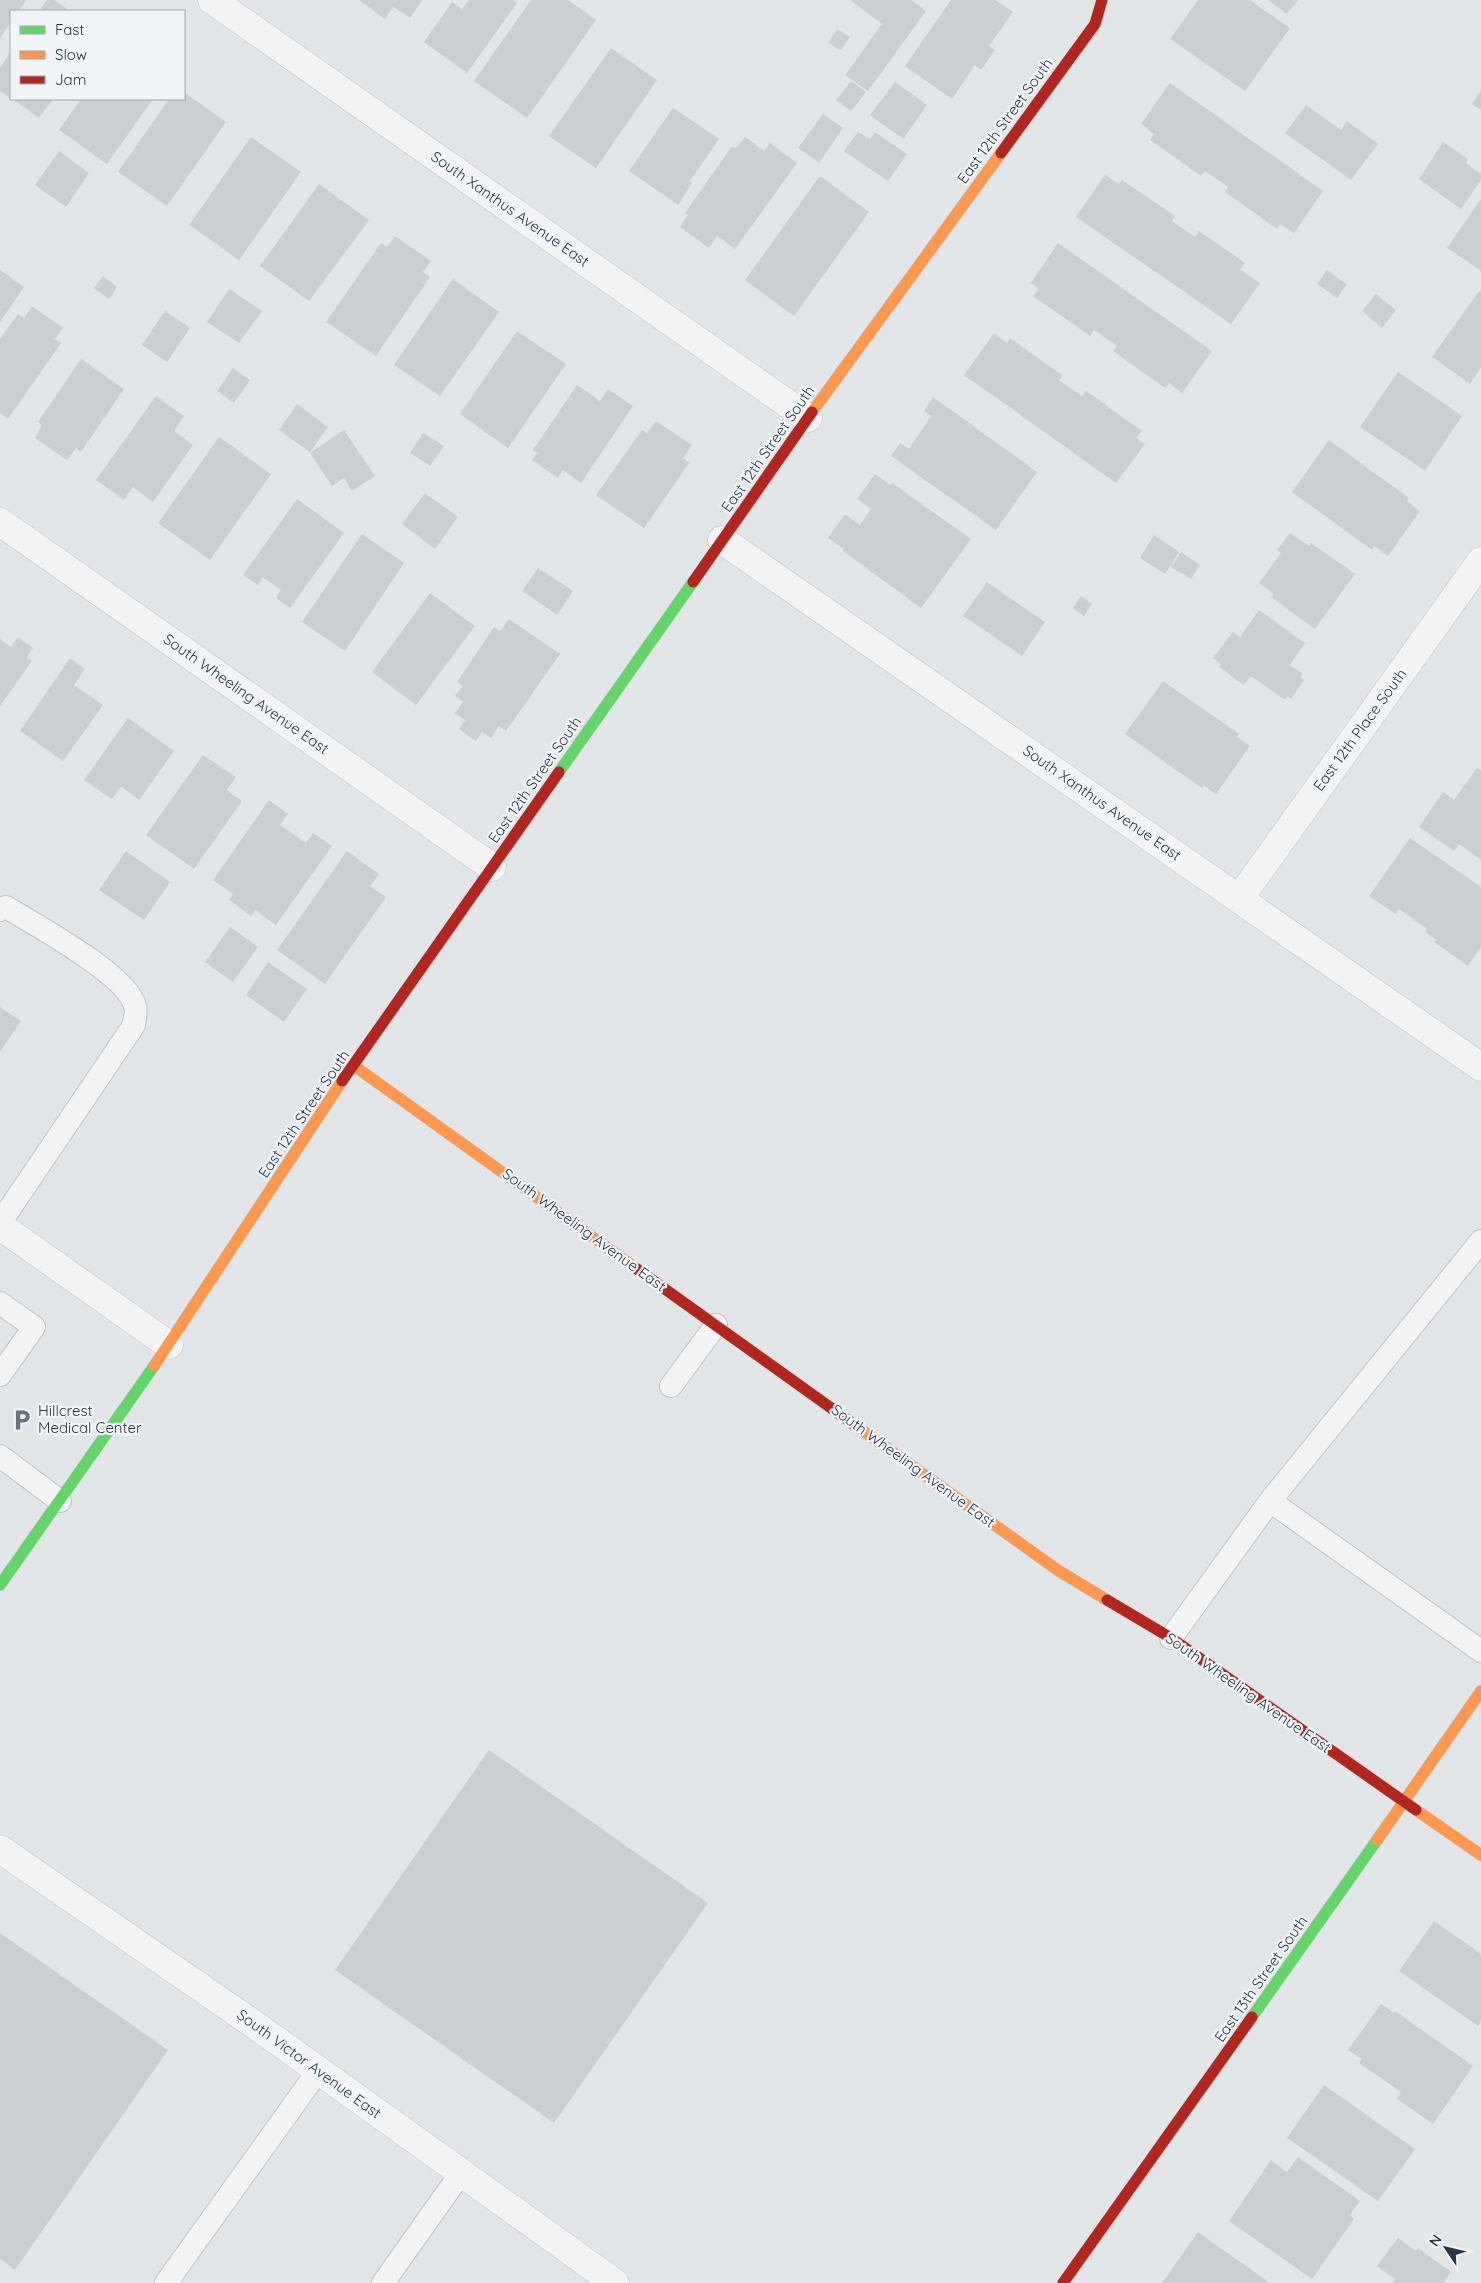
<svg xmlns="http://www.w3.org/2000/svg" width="1481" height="2283" font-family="Quicksand,sans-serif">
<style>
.building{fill:#cccfd2}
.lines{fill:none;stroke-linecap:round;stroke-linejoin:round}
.lane-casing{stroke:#c1c4c7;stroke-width:24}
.street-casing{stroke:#c1c4c7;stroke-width:29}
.fast-casing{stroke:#c1c4c7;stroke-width:12}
.slow-casing{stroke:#c1c4c7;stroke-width:12}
.jam-casing{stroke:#c1c4c7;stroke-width:12}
.lane{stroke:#f3f4f6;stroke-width:22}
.street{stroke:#f3f4f6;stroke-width:28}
.fast{stroke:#63d668;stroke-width:11}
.slow{stroke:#ff974d;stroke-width:11}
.jam{stroke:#b3261e;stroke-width:11}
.labels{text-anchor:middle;stroke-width:4.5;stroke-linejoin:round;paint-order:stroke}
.street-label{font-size:15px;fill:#283545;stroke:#f1f5f8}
.poi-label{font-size:15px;fill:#283545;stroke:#f1f5f8;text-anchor:start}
</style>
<rect width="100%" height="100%" fill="#e3e6e9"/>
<path class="building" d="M0,0H26L19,11H11V22L0,38Z
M47,0H54L70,11H39Z
M359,0H422L410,18L393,7L385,19Z
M469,0H513L517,3L467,73L424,42L452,2L462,9Z
M531,0H568L596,20L527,118L474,81Z
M850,0H911L926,11L868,91L845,75L882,24Z
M951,0H995L1013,12L989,46L995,50L981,70L975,65L952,99L905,66Z
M1198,0H1250L1290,28L1245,91L1170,39Z
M1268,0H1298L1287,14Z
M837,29L850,37L841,50L828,43Z
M611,48L657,80L596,168L549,136Z
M11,51V99L0,91V68Z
M851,81L866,92L851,111L836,100Z
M895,82L927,105L903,139L870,115Z
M1170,83L1323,191L1294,233L1280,224L1277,229L1225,192L1228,187L1205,171L1201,176L1150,140L1154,134L1141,124Z
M1481,90V110L1472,104Z
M184,92L226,122L167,206L118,172L169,99H184Z
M12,99H53L39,118Z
M81,99H153L107,164L59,130Z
M1306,105L1341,130L1347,121L1378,144L1351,180L1285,133Z
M673,108L719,139L690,181L692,183L678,205L629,171Z
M823,114L843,128L819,163L798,148Z
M858,132L870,139L875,132L907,154L888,181L844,151Z
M251,137L301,172L239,260L189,225Z
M745,137L764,151L770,143L797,163L735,249L717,236L709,248L680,227L688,215L685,213L732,146L736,148Z
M1443,142L1468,159L1466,163L1481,174V180L1461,209L1419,179Z
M59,151L89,173L66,207L35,185Z
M1105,175L1119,184L1122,180L1175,216L1172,221L1195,237L1199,231L1245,263L1240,270L1260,283L1231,324L1076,217Z
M820,176L869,212L794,316L745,280Z
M319,184L369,220L309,301L260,266Z
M1481,199V271L1447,248Z
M395,236L431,261L423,272L430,277L376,356L326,322L381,243L387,247Z
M1058,243L1212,351L1182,393L1169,383L1165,388L1113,351L1117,346L1094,330L1090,336L1033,296L1039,289L1031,283Z
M0,270L24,287L0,322Z
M1327,270L1347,284L1337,298L1317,284Z
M103,276L117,287L109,299L94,288Z
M453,279L499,312L440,396L394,365Z
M229,289L262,311L239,343L207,322Z
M1479,291L1481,292V367L1470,384L1432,357Z
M1376,294L1396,310L1382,328L1362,311Z
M32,306L63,328L55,339L61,343L8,419L0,413V339L18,314L24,318Z
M165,311L190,328L167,362L142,345Z
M517,331L566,364L508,448L460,414Z
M994,333L1007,343L1010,338L1062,375L1059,380L1082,396L1086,391L1142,431L1136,438L1145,444L1116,483L964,375Z
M81,359L124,389L81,452L76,448L67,460L35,438L42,425L38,422Z
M233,368L250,380L234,403L217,391Z
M1398,372L1462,416L1425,471L1360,427Z
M577,385L600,401L608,389L633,406L581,483L563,470L558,478L532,460L537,453L533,450Z
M156,396L184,416L174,431L193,445L153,502L133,487L124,500L96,480Z
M933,397L1037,472L996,530L891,456L900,443L909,449L931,416L924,411Z
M297,404L328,427L310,452L279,430Z
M656,421L692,445L683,458L689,463L644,528L596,495L642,430L647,433Z
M344,430L375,476L352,491L344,478L332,486L310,453Z
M423,433L444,446L430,466L410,453Z
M219,437L271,474L210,560L158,523Z
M1329,440L1409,498L1407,501L1420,511L1388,556L1374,546L1372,550L1292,492Z
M875,474L890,485L892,483L971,539L921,608L843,551L844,549L828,538L845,514L860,525L871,509L857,499Z
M425,493L458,517L435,549L402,524Z
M297,499L344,533L290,608L276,598L281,590L263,577L258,585L243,575Z
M1290,533L1309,546L1311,543L1355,574L1315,629L1271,597L1274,594L1259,583L1281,553L1277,550Z
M362,534L404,563L345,651L302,622Z
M1154,535L1179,552L1165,574L1140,558Z
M1181,552L1200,565L1191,579L1171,567Z
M538,568L573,591L557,615L522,591Z
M987,582L1045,622L1022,656L963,616Z
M430,593L475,626L416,705L372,672Z
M1081,596L1092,604L1084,616L1073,608Z
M1259,610L1305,643L1290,665L1303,674L1300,677L1304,680L1291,699L1288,696L1285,700L1251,676L1244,685L1219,667L1221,664L1213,658L1233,632L1240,637Z
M509,619L560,654L506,731L499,726L491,738L482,732L476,741L459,729L465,720L455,713L463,702L455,696L463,686L457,682L494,627L500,631Z
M18,637L33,648L27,657L32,661L0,706V639L11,647Z
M70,658L85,669L74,685L103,705L63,761L20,731Z
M1163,681L1239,734L1237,737L1250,746L1216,794L1203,785L1202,788L1125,734Z
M128,718L174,751L139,800L121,786L112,799L84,780Z
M203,755L236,777L227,790L242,801L194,869L146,835Z
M1477,768L1481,770V860L1459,844L1454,851L1419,827L1443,792L1454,800Z
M269,800L288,814L280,825L306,843L313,833L332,846L276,925L255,910L251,916L229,900L233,894L213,880Z
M1410,838L1481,887V947L1468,966L1434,942L1436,940L1425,932L1427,929L1399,909L1396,914L1369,896Z
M126,851L170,882L144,920L99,890Z
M347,851L379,874L370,886L386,897L325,984L277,950Z
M230,927L258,947L233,982L205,962Z
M268,962L307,989L284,1022L246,995Z
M0,1007L21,1021L0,1052Z
M489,1750L708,1903L554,2123L335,1970Z
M1434,1921L1481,1954V2021L1478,2026L1399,1971Z
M0,1933L168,2050L15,2270L0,2259Z
M1381,2004L1394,2013L1395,2011L1473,2066L1433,2124L1397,2099L1401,2092L1359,2063L1362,2059L1348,2050Z
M1324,2085L1415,2149L1378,2201L1287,2138Z
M1298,2157L1360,2201L1350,2215L1354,2219L1312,2279L1229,2221L1271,2160L1287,2172Z
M1198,2232L1270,2283H1162Z
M1398,2238L1416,2251L1418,2248L1451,2272L1443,2283H1392L1395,2279L1377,2266Z"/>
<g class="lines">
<g class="lane-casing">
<path id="lane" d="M0,910L6,907C35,925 128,975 135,1006C137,1011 134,1020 134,1025L0,1223
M0,1303L34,1327L0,1375
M671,1386L716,1325
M0,1456L60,1501
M1270,1501L1481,1241
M1171,1638L1270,1501L1481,1651
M166,2283L318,2071
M383,2283L461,2173"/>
</g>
<g class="street-casing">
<path id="street" d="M212,0L808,418
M0,522L492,867
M722,540L1481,1067
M1239,899L1481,561
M0,1226L169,1345
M0,1849L255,2025L615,2283"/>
</g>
<g class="fast-casing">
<path id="fast" d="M559,772L693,582
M0,1585L154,1366
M1252,2017L1377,1840"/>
</g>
<g class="slow-casing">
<path id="slow" d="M812,412L1001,153
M353,1065L637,1269
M154,1366L342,1081
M859,1428L1059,1571L1107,1600
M1416,1810L1481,1855
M1377,1840L1481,1691"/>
</g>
<g class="jam-casing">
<path id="jam" d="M1001,153L1095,24L1102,0
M693,582L812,412
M342,1081L559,772
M637,1269L859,1428
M1107,1600L1171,1638L1416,1810
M1063,2283L1252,2017"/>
</g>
<use href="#lane" class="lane"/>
<use href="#street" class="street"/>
<use href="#fast" class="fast"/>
<use href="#slow" class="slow"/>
<use href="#jam" class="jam"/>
</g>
<defs>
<g id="parking-bare" transform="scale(1.725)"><path d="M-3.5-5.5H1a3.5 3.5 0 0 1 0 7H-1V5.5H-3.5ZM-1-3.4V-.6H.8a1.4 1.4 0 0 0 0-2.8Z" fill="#69737e" stroke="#f1f5f8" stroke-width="2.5" paint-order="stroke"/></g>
</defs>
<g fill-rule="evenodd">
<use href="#parking-bare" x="22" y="1420"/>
</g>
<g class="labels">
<g class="street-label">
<text transform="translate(1005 121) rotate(-54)" y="5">East 12th Street South</text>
<text transform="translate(510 209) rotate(35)" y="5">South Xanthus Avenue East</text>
<text transform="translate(768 449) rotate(-55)" y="5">East 12th Street South</text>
<text transform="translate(246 694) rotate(35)" y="5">South Wheeling Avenue East</text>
<text transform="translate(1360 730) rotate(-54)" y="5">East 12th Place South</text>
<text transform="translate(535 780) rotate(-55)" y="5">East 12th Street South</text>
<text transform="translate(1102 803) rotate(35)" y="5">South Xanthus Avenue East</text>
<text transform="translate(304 1114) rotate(-56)" y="5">East 12th Street South</text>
<text transform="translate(584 1230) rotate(36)" y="5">South Wheeling Avenue East</text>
<text transform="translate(913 1466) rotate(36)" y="5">South Wheeling Avenue East</text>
<text transform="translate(1248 1693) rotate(35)" y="5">South Wheeling Avenue East</text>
<text transform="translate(1261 1979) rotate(-55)" y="5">East 13th Street South</text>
<text transform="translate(309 2064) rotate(36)" y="5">South Victor Avenue East</text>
</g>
<g class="poi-label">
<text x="38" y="1416">Hillcrest<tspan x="38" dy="17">Medical Center</tspan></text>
</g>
</g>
<rect x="10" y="10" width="175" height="90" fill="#f1f5f8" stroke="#a1a8b0"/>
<rect x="20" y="26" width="25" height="8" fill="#63d668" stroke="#a1a8b0"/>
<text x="55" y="35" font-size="15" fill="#283545">Fast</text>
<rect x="20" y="51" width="25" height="8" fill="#ff974d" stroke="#a1a8b0"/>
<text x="55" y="60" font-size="15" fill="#283545">Slow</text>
<rect x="20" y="76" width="25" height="8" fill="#b3261e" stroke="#a1a8b0"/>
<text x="55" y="85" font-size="15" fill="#283545">Jam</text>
<g transform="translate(1446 2248) rotate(305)" stroke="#f1f5f8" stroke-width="4" paint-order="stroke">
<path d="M0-4L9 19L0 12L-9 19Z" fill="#283545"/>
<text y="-8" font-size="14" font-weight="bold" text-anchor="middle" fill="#283545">N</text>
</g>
</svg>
